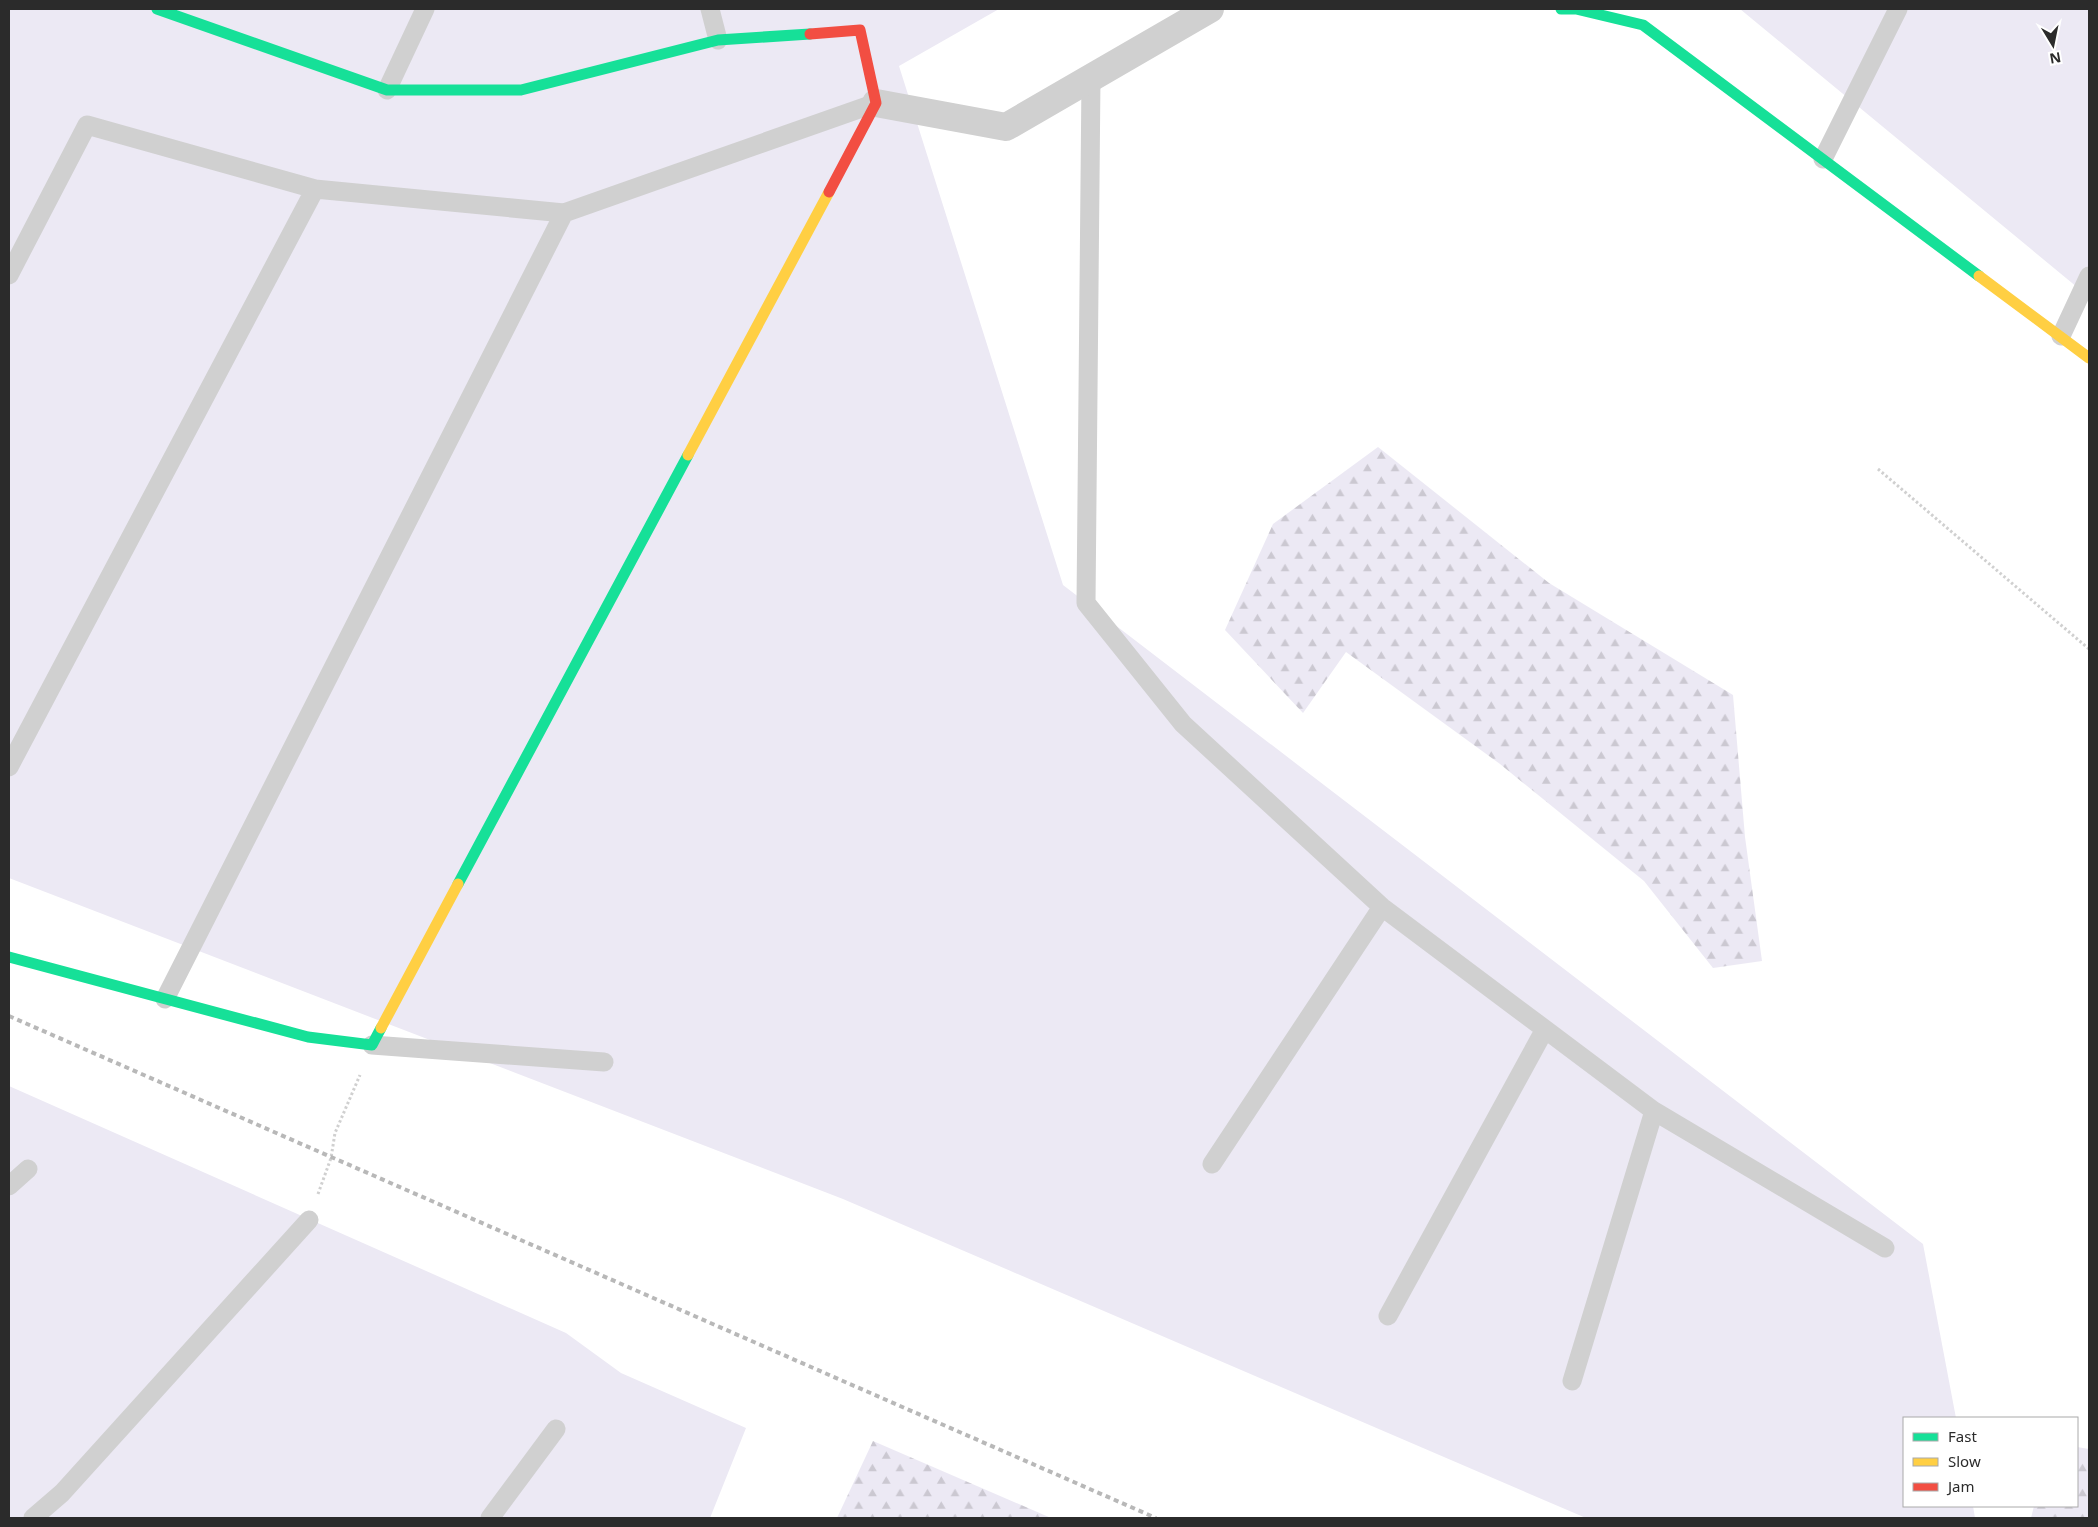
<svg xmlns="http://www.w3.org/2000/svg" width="2098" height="1527" font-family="'Noto Sans',sans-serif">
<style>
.forest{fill:url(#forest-firs)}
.garden{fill:#ece9f4}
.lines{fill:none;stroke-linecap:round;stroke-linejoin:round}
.path{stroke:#d0d0d0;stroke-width:3;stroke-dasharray:2.5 2.5;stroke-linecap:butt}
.lane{stroke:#d0d0d0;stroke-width:19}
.street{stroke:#d0d0d0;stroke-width:28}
.fast{stroke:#16e098;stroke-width:11}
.slow{stroke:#ffcf43;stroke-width:11}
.jam{stroke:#f24e42;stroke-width:11}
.rail{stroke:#b8b8b8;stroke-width:4;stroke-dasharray:5 4;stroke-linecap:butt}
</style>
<defs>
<pattern id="forest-firs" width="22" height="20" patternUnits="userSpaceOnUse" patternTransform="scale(1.25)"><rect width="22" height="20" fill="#ece9f4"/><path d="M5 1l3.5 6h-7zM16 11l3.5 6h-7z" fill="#cbc8d1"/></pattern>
</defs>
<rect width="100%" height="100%" fill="#fff"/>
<path class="forest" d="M1378,447L1549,583L1733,695L1745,837L1762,961L1713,968L1644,881L1500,764L1346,652L1303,713L1225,630L1273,524Z
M873,1441L1051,1518H837Z
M2077,1447L2089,1449V1518H2031L2034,1506H2077Z"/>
<path class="garden" d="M9,9H999L899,66L1063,585L1923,1244L1956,1418H1904V1506H1973L1975,1518H1586L843,1199L9,878Z
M1740,9H2089V297Z
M9,1086L566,1333L621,1373L746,1428L710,1518H9Z"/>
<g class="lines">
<path class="path" d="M1878,469L2089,649
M318,1194L331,1158L335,1133L360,1075"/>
<path class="lane" d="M710,9L718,40
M1091,77L1086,603L1183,724L1382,907L1654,1111L1885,1248
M387,90L425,9
M1823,159L1898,9
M9,275L87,125L315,189
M2061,336L2089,276
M9,767L315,189L564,213
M165,999L564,213L876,103
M372,1045L604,1062
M1212,1164L1382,907
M9,1186L28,1169
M1388,1316L1545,1029
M1572,1381L1654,1111
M33,1518L62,1493L309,1220
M490,1518L556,1429"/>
<path class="street" d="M876,103L1006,127L1210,9"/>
<path class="fast" d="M157,9L387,90H521L718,40L810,34
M1561,9H1576L1643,25L1979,276
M458,884L688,455
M9,957L308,1037L372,1045L381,1028"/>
<path class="slow" d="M1979,276L2089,358
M688,455L829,192
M381,1028L458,884"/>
<path class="jam" d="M810,34L860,30L876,103L829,192"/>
<path class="rail" d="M9,1016L1156,1518"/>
</g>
<rect width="2098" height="1527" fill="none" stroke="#2b2b2b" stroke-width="20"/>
<rect x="1903" y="1417" width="175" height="90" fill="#ffffff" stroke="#aaaaaa"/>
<rect x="1913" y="1433" width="25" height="8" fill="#16e098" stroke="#aaaaaa"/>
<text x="1948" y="1442" font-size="15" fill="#2b2b2b">Fast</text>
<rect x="1913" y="1458" width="25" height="8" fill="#ffcf43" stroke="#aaaaaa"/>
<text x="1948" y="1467" font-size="15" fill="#2b2b2b">Slow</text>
<rect x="1913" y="1483" width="25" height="8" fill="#f24e42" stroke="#aaaaaa"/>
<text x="1948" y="1492" font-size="15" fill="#2b2b2b">Jam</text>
<g transform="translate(2053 45) rotate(170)" stroke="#ffffff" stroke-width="4" paint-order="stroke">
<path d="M0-4L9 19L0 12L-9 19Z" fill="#2b2b2b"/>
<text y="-8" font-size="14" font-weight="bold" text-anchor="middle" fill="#2b2b2b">N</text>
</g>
</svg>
